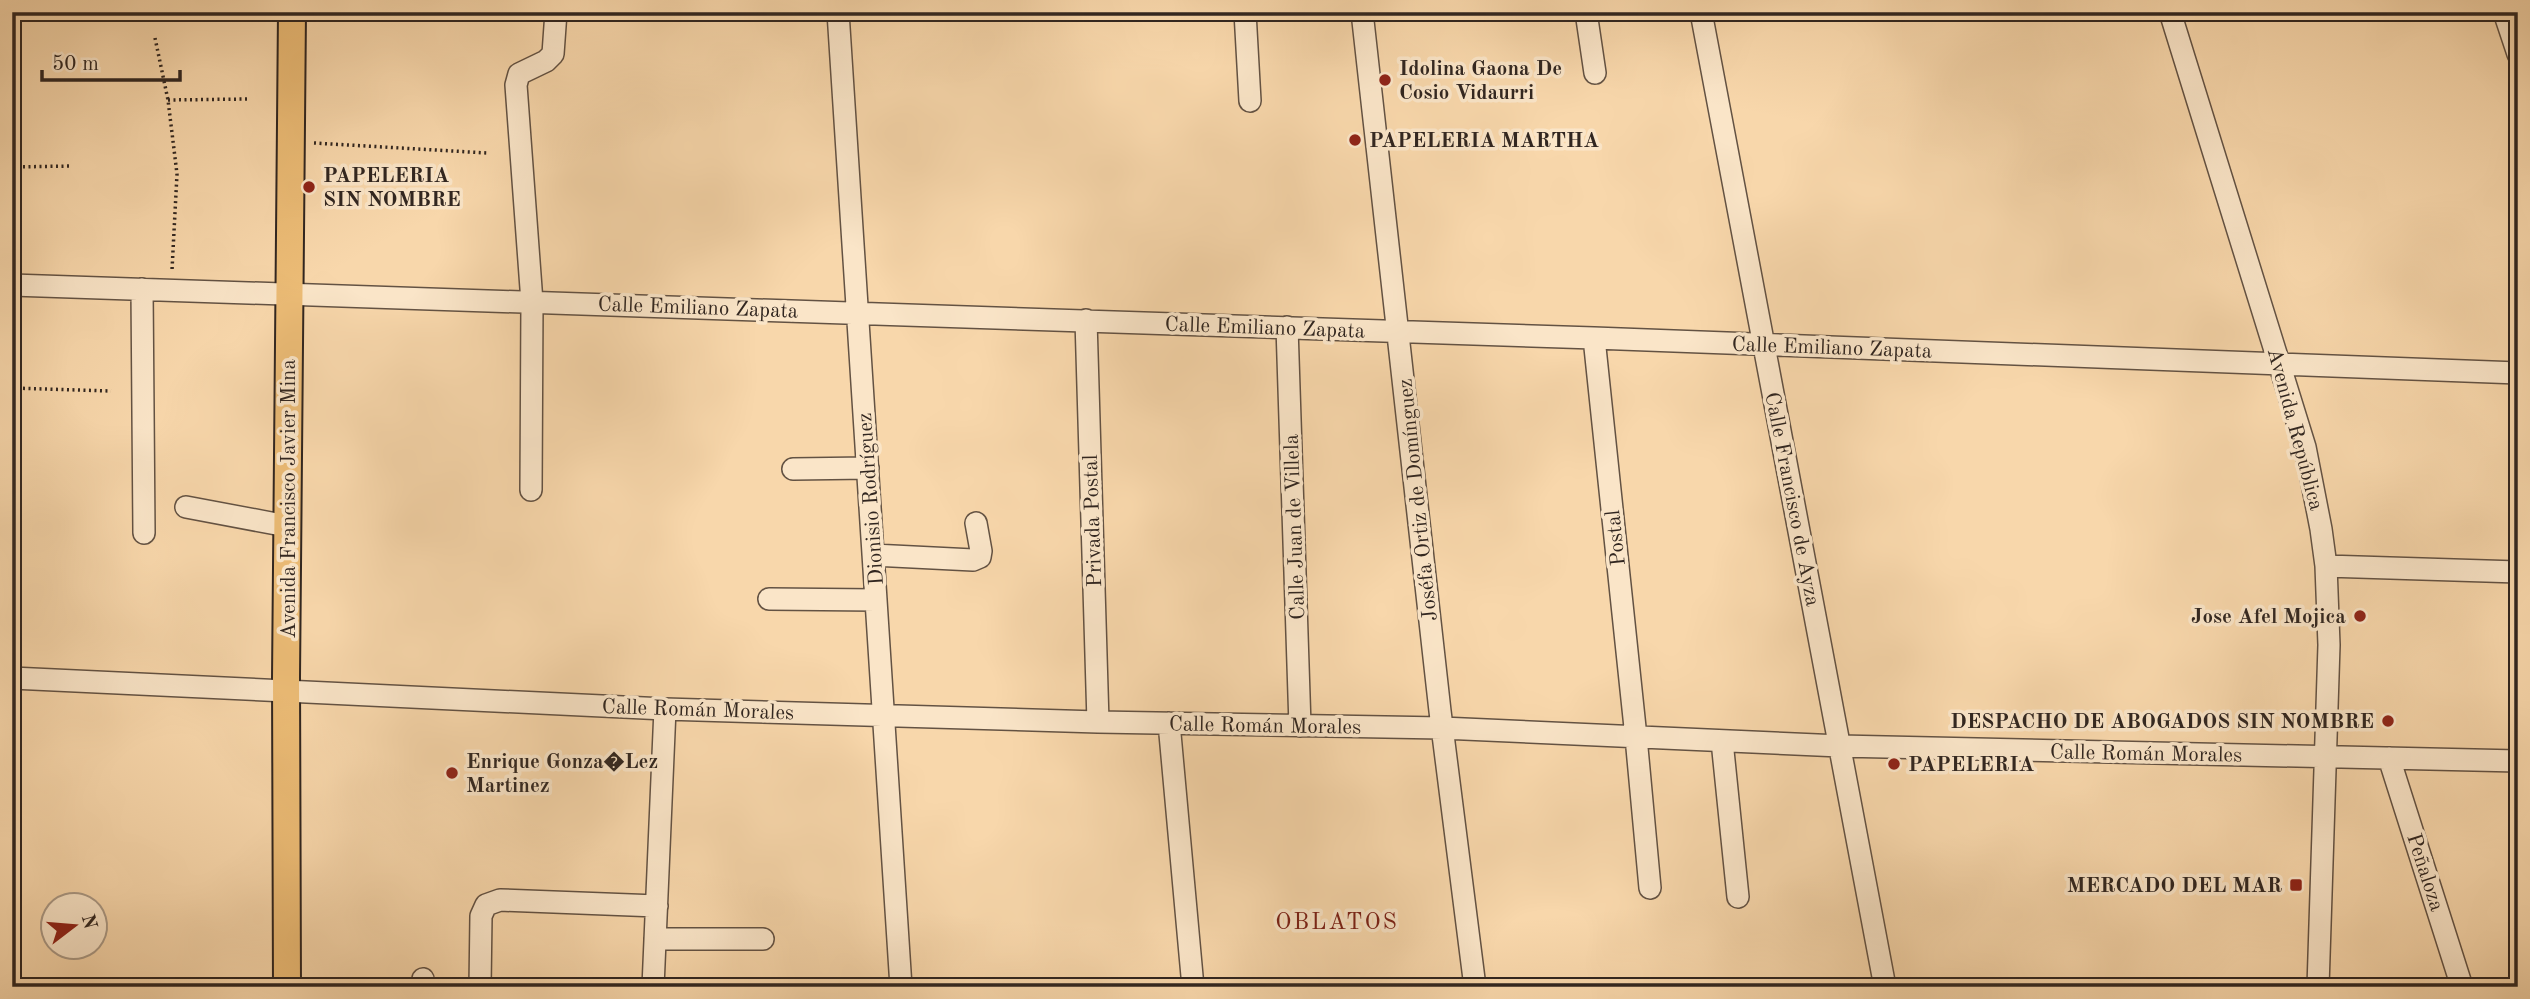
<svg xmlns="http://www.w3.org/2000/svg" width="2530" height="999" font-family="'Old Standard TT',serif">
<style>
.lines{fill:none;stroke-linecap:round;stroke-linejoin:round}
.minor-casing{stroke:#635243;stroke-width:24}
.major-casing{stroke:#312620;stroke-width:30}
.path{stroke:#312620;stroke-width:3.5;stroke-dasharray:2 3.5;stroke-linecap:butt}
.minor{stroke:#fae5c8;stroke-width:21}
.major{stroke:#ecbc76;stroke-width:26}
.poi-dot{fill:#8f2418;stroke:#fae5c8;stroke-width:2.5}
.labels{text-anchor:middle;stroke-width:7;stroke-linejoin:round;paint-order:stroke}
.poi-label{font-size:21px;font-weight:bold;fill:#312620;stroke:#fae5c8;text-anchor:start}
.street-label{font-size:21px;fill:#312620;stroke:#fae5c8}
.neighbourhood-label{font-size:23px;letter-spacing:2px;fill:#7a1f14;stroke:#fae5c8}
</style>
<rect width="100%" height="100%" fill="#f8d7ab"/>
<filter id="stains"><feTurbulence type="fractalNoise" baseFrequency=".00286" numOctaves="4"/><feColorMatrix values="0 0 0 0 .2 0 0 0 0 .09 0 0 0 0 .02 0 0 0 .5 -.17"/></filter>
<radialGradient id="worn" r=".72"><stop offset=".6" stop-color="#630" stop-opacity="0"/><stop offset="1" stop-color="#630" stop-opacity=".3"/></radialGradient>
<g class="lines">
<g class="minor-casing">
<path id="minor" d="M838,12L901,987
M1245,12L1250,101
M1362,12L1440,711L1475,987
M1586,12L1595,73
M1701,12L1885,987
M2170,12L2305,447L2321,529L2326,566L2329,645L2318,987
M2504,12L2518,54
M12,285L1594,338L2518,373
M142,289L144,533
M1086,320L1098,722
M1287,327L1300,726
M1594,338L1636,737L1650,888
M793,469L868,468
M531,490L532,302L516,85L519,74L546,61L553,54L556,12
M186,507L287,526
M873,555L973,560L980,557L981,551L976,523
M2326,566L2518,572
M769,599L876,600
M12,678L665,709L1098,722L1442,728L1840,746L2518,761
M1169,723L1193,987
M1722,741L1738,897
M2389,758L2462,987
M655,939H763
M422,987L423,979
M480,987L481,916L486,905L500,900L657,906
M653,987L665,709"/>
</g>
<g class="major-casing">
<path id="major" d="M287,987L286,678L292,12"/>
</g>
<path class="path" d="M155,38L168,100L177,174L172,270
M168,100L247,99
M314,143L487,153
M12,167L72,166
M12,388L111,391"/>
<use href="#minor" class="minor"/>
<use href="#major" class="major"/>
</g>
<g class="poi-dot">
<circle cx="1385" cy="80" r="7"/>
<circle cx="1355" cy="140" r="7"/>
<circle cx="309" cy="187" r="7"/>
<circle cx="2360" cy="616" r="7"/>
<circle cx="2388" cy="721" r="7"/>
<circle cx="1894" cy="764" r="7"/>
<circle cx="452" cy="773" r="7"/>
<rect x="2289" y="878" width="14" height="14" rx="3.5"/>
</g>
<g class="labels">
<g class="poi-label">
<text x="1399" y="75">Idolina Gaona De<tspan x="1399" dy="24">Cosio Vidaurri</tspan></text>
<text x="1369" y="147">PAPELERIA MARTHA</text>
<text x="323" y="182">PAPELERIA<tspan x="323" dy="24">SIN NOMBRE</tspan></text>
<text x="2346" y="623" text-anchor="end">Jose Afel Mojica</text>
<text x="2374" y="728" text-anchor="end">DESPACHO DE ABOGADOS SIN NOMBRE</text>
<text x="466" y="768">Enrique Gonza�Lez<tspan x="466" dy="24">Martinez</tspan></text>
<text x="1908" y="771">PAPELERIA</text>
<text x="2282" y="892" text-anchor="end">MERCADO DEL MAR</text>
</g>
<g class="street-label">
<text transform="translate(698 307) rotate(2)" y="7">Calle Emiliano Zapata</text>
<text transform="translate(1265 327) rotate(2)" y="7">Calle Emiliano Zapata</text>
<text transform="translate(1832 347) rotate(2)" y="7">Calle Emiliano Zapata</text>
<text transform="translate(2296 429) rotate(75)" y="7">Avenida República</text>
<text transform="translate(288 499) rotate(-90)" y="7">Avenida Francisco Javier Mina</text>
<text transform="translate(870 499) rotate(-94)" y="7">Dionisio Rodríguez</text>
<text transform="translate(1793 499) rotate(79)" y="7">Calle Francisco de Ayza</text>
<text transform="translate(1417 500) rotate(-96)" y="7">Joséfa Ortiz de Domínguez</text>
<text transform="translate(1092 521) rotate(-92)" y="7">Privada Postal</text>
<text transform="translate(1294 527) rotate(-92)" y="7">Calle Juan de Villela</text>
<text transform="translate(1615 538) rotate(-96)" y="7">Postal</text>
<text transform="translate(698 709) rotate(2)" y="7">Calle Román Morales</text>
<text transform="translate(1265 725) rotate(1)" y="7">Calle Román Morales</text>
<text transform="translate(2146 753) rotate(1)" y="7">Calle Román Morales</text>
<text transform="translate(2426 872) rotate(72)" y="7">Peñaloza</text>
</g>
<g class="neighbourhood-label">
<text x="1337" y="929">OBLATOS</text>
</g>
</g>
<rect width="2530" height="999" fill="none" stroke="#f8d7ab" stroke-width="42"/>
<rect x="14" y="14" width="2502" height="971" fill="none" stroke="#312620" stroke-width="3.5"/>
<rect x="21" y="21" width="2488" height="957" fill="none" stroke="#312620" stroke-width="2"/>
<g transform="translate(74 926) rotate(74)"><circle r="33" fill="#fae5c8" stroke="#aa9985" stroke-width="2"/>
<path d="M0-5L12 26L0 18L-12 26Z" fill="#8f2418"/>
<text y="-10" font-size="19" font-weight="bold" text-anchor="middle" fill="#312620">N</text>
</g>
<path d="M42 70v10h138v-10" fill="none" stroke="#312620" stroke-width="3.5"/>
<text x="52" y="70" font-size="21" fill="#312620" stroke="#fae5c8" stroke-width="5" paint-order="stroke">50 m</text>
<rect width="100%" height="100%" filter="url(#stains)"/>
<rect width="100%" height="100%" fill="url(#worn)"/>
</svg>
